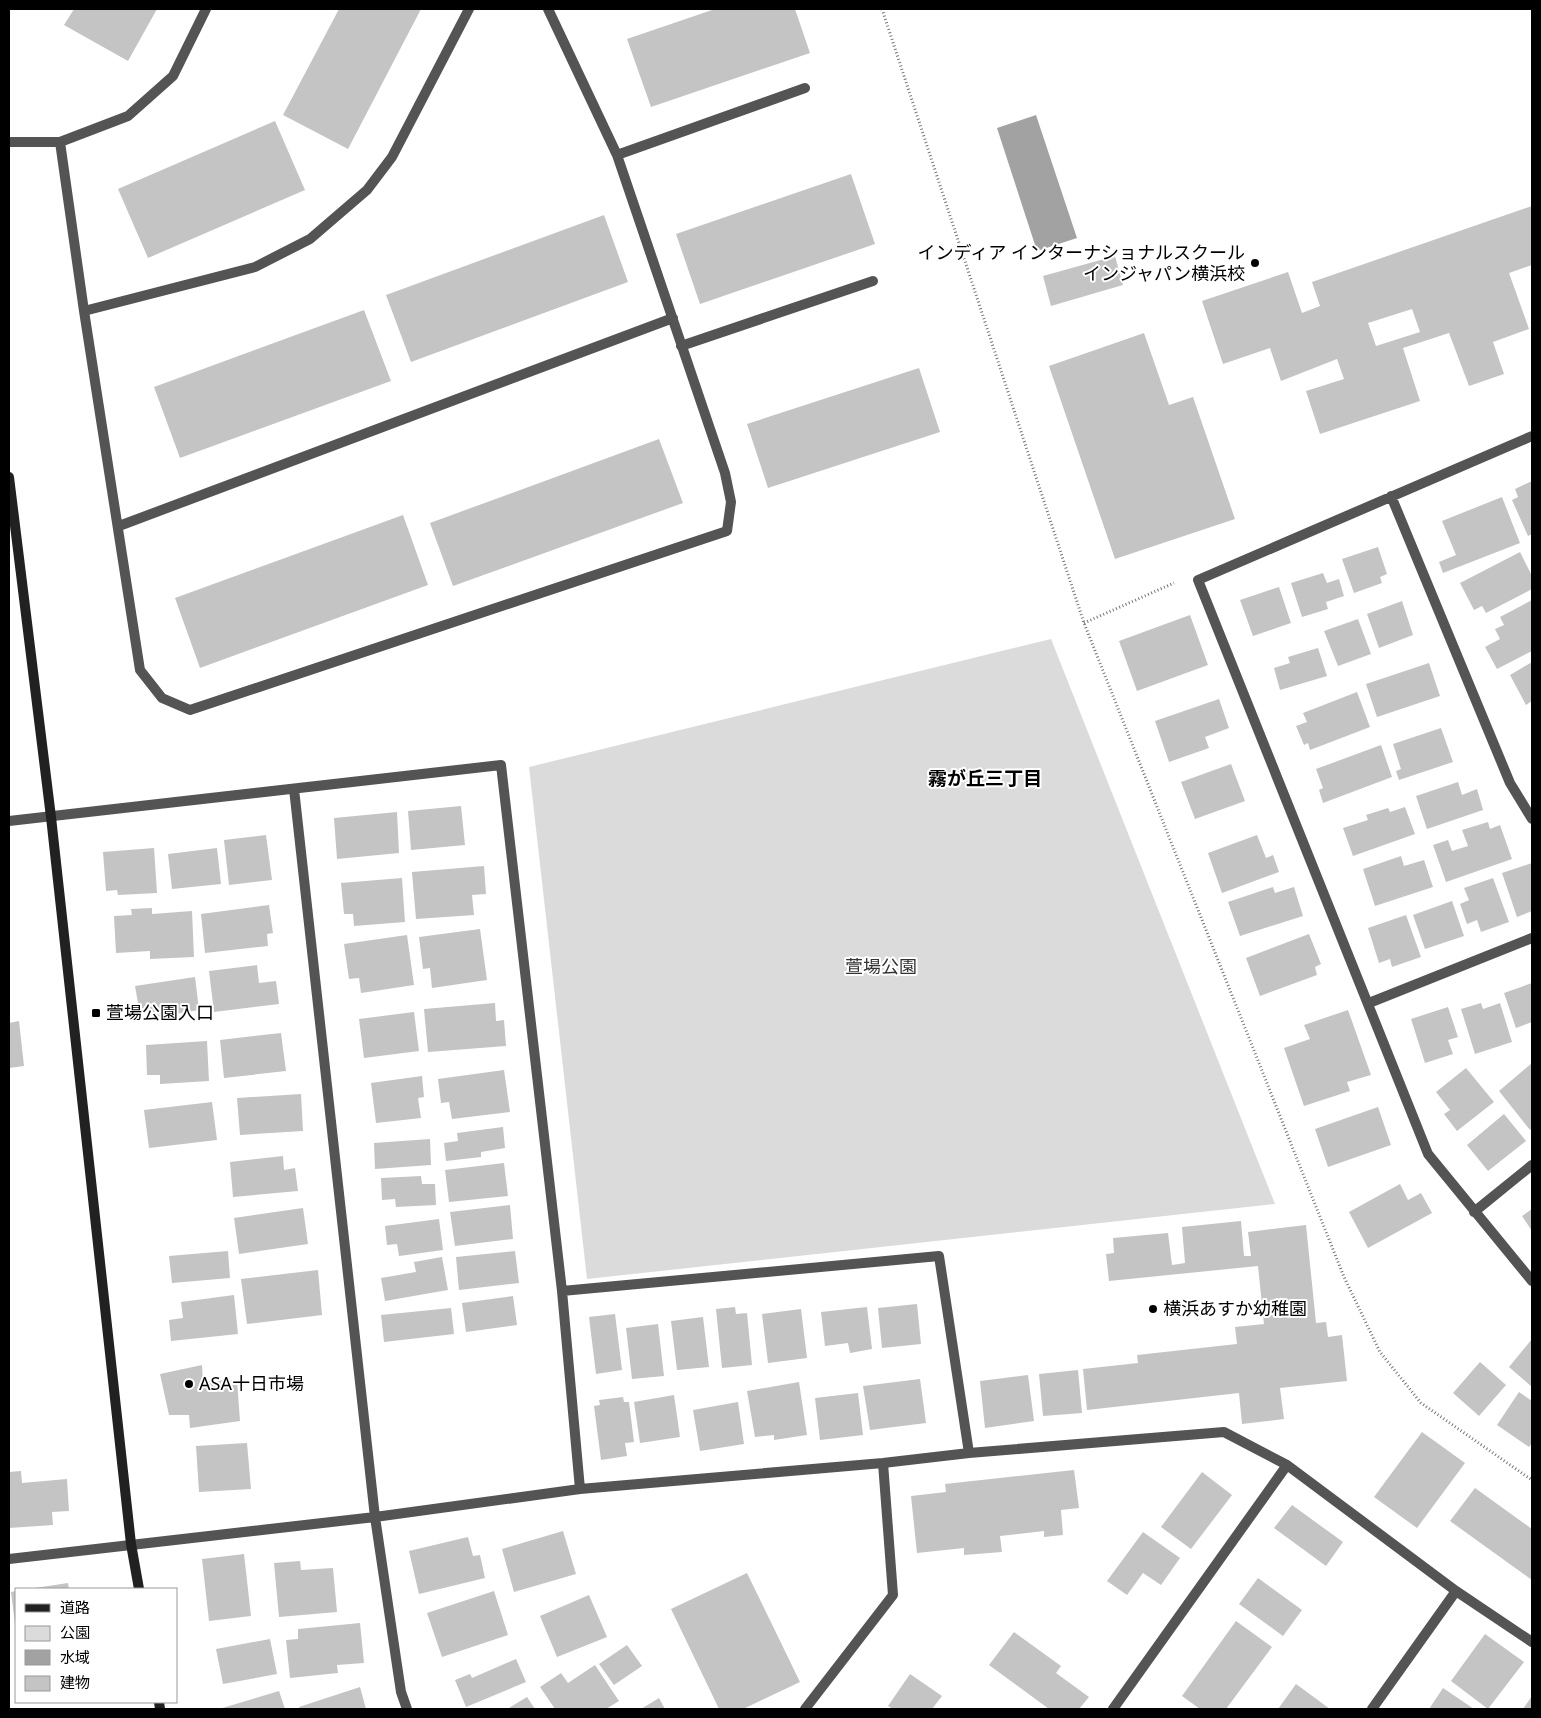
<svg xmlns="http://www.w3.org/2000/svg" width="1541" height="1718" font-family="'Noto Sans','Noto Sans JP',sans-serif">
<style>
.green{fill:#dbdbdb}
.water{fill:#a2a2a2}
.building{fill:#c4c4c4;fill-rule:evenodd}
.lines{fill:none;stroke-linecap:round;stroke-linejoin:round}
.path{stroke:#767676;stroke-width:3;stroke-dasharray:1 2.5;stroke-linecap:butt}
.lane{stroke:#545454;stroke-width:10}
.street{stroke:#545454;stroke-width:10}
.secondary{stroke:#212121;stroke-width:10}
.poi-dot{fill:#000;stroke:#fff;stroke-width:2}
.labels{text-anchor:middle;stroke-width:4;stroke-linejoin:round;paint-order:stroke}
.poi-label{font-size:18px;fill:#000;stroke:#fff;text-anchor:start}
.park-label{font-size:18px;fill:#323232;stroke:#fff}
.neighbourhood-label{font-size:19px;font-weight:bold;fill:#000;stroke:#fff}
</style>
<rect width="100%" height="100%" fill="#fff"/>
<path class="green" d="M1051,639L1275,1204L587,1279L529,767Z"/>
<path class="water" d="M1036,115L1077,238L1037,251L997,128Z"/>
<path class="building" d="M74,9H157L128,61L64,25Z
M339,9H421L348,149L283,115Z
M715,9H795L810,53L651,107L627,39Z
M275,121L305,190L148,258L118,189Z
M851,174L875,244L700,304L676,234Z
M1532,206V265L1509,273L1529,329L1493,342L1504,374L1469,386L1449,333L1403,348L1420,401L1320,434L1306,391L1344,379L1337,359L1281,381L1270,348L1223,364L1202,301L1288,272L1302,313L1320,306L1312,282ZM1412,309L1420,332L1376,346L1368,323Z
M604,215L628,282L411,362L386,295Z
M1115,256L1123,285L1051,306L1043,276Z
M364,310L391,381L180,458L154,387Z
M1144,333L1169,405L1193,397L1235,519L1115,559L1049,366Z
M919,368L940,432L768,488L747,424Z
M659,439L683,503L453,586L430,523Z
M1532,481V534L1528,536L1512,500L1518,497L1515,489Z
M1502,497L1520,543L1443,573L1439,562L1456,555L1442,521Z
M403,515L428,585L200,668L175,598Z
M1378,547L1387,574L1380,577L1382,583L1354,593L1342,559Z
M1520,552L1532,576V589L1486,613L1482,606L1474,610L1460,583Z
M1323,573L1327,583L1339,579L1344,596L1326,602L1328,609L1302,617L1291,583Z
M1279,587L1291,623L1253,636L1240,600Z
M1532,600V651L1497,669L1485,647L1500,639L1495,629L1504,625L1500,617Z
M1402,601L1413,635L1379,648L1367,614Z
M1190,615L1208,665L1137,691L1119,641Z
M1358,619L1371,654L1338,666L1324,631Z
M1318,648L1327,676L1280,690L1274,668L1290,663L1288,657Z
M1532,662V701L1526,705L1510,675Z
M1429,663L1440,696L1377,717L1366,684Z
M1357,692L1370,727L1310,750L1308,743L1304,745L1296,726L1307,722L1303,713Z
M1219,699L1229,728L1205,737L1209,748L1169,762L1155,721Z
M1441,728L1453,762L1399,780L1396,771L1401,769L1393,744Z
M1381,745L1392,777L1323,803L1319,790L1323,788L1316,769Z
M1231,764L1245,801L1195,819L1181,782Z
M1458,782L1462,795L1477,789L1483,810L1427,829L1416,796Z
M461,806L465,845L411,850L408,811Z
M1405,807L1415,834L1353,856L1343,828L1368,820L1366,815L1388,808L1390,812Z
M397,812L399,853L337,859L334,818Z
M1488,822L1490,829L1500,825L1512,859L1446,882L1433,845L1448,840L1452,851L1468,846L1462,830Z
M266,835L272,880L229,885L224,840Z
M1257,835L1266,858L1273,855L1279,872L1222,893L1208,853Z
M154,848L157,893L118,895L117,890L106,891L103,852Z
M217,848L221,884L172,889L168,854Z
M1401,856L1404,866L1424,860L1433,887L1375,906L1363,869Z
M1532,863V911L1517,917L1502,873Z
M484,866L486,894L472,895L474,915L416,919L412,872Z
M402,878L405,922L354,926L353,914H344L341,883Z
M1493,878L1509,922L1481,932L1477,920L1467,924L1460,904L1469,900L1464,888Z
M1273,887L1275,893L1294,887L1303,916L1240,936L1228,902Z
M1452,901L1464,936L1425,949L1413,915Z
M269,905L273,933L267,934L268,946L205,953L201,914Z
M152,908V914L192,911L194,957L150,959V951L116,953L114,916L132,915L131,909Z
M1406,915L1421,957L1392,967L1390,959L1379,963L1368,928Z
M480,929L487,980L432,988L430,968L423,969L419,937Z
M1309,934L1321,964L1315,967L1317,975L1260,996L1246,958Z
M407,935L414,985L361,993L359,978L349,979L344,944Z
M257,965L259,983L276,981L279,1004L214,1012L209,971Z
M195,977L199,1010L150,1018L148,1007L139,1009L135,986Z
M1532,983V1022L1516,1028L1504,993Z
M495,1003L496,1021L504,1020L506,1046L428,1052L424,1009Z
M1481,1003L1483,1009L1500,1003L1512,1042L1475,1054L1461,1009Z
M1448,1007L1458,1037L1448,1040L1453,1054L1425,1063L1411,1019Z
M1348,1010L1371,1075L1347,1082L1350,1091L1304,1106L1284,1048L1310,1039L1304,1025Z
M414,1012L419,1051L364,1058L359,1019Z
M19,1021L24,1066L9,1068V1023Z
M281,1033L286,1071L224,1078L220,1040Z
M207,1041L209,1081L160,1084V1075H147L146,1045Z
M1532,1063V1128L1530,1130L1499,1091Z
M1466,1068L1494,1102L1457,1131L1444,1114L1450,1110L1436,1092Z
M504,1070L510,1112L452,1119L449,1102L441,1103L438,1079Z
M422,1076L424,1097L418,1098L421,1118L376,1123L371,1083Z
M301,1094L303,1131L240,1135L237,1098Z
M212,1102L217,1140L149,1148L144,1110Z
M1378,1107L1391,1145L1328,1167L1315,1129Z
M1504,1114L1526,1141L1488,1171L1467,1145Z
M503,1127L505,1148L481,1152V1157L446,1161L444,1143L458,1141L457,1133Z
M430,1139L431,1165L375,1169L374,1143Z
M283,1156L284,1170L295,1168L298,1191L233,1197L230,1162Z
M504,1163L508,1196L449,1202L445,1170Z
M421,1176L422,1184H435L436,1205L396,1207L395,1199L382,1200L381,1178Z
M1400,1184L1408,1200L1421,1193L1432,1213L1368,1248L1349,1212Z
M510,1205L513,1239L455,1246L450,1212Z
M303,1208L308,1244L239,1254L234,1218Z
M1532,1209V1231L1522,1216Z
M439,1219L443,1250L399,1256L397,1244L387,1245L385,1226Z
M1241,1221L1244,1256H1251L1248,1232L1306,1225L1316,1323L1326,1322L1328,1337L1342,1335L1347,1381L1280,1388L1284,1419L1242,1424L1239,1393L1087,1410L1083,1369L1138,1363L1137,1355L1237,1344L1235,1327L1264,1324L1258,1266L1109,1281L1106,1254L1114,1253L1113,1238L1168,1233L1172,1265L1185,1263L1182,1227Z
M228,1251L230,1278L172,1283L169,1256Z
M515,1251L519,1283L459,1290L456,1257Z
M442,1257L448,1290L385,1301L381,1278L416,1272L414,1262Z
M318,1270L322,1315L247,1324L241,1279Z
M234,1295L238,1334L171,1341L169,1320L183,1318L181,1302Z
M513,1296L517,1325L466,1332L462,1303Z
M917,1304L921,1344L882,1348L878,1308Z
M735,1307L736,1314L747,1313L752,1365L722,1368L716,1309Z
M867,1307L872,1349L850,1353L848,1343L825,1346L821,1312Z
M451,1308L454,1334L384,1342L381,1315Z
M801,1309L807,1358L768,1363L762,1314Z
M615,1314L622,1370L596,1374L589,1317Z
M703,1317L709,1367L677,1370L671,1321Z
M658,1324L664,1376L632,1379L626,1328Z
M1532,1339V1387L1509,1367Z
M1480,1362L1506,1385L1479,1416L1453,1393Z
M202,1365L203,1381L237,1380L240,1421L190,1428L189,1415H169L160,1374Z
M1078,1370L1082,1413L1043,1416L1039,1374Z
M1028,1375L1034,1421L985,1428L980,1381Z
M920,1379L926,1423L870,1430L863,1386Z
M799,1382L807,1435L774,1440V1435L755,1437L747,1391Z
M1519,1392L1532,1401V1443L1529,1447L1497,1425Z
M858,1393L863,1435L820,1440L815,1398Z
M674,1395L680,1437L640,1443L634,1402Z
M623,1397L624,1402H629L634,1442L625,1443L627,1456L601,1460L594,1406L600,1405L599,1400Z
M738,1402L744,1444L700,1451L693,1410Z
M1422,1432L1465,1463L1417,1528L1374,1497Z
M247,1443L251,1489L199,1492L196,1446Z
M1074,1470L1079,1508L1061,1510L1063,1535L1044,1537V1531L1000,1536L1002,1552L964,1555V1548L917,1553L911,1496L946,1492L945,1484Z
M21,1471L22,1483L67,1479L69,1511L52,1512L53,1525L9,1528V1472Z
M1202,1472L1232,1495L1191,1549L1161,1527Z
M1475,1488L1532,1529V1580L1450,1521Z
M1292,1505L1343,1542L1326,1566L1274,1528Z
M563,1531L576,1574L514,1592L502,1549Z
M1143,1532L1180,1558L1161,1585L1143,1573L1127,1595L1107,1581Z
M468,1537L473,1556L480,1555L485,1578L419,1594L409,1551Z
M244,1554L251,1616L209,1621L202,1559Z
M300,1561L301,1570L333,1568L337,1612L279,1617L274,1563Z
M747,1573L800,1682L743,1709H719L671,1609Z
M1258,1578L1302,1610L1283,1636L1239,1604Z
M68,1583L69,1589H35V1588Z
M16,1591V1623L15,1624L11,1592Z
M494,1591L508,1635L442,1657L427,1613Z
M589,1595L607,1637L557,1657L540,1616Z
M1236,1621L1272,1647L1226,1709H1200L1182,1696Z
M360,1623L364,1663L337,1665L338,1673L290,1678L286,1640L298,1639V1629Z
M1014,1632L1061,1666L1056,1673L1089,1697L1079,1709H1049L989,1665Z
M1485,1634L1524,1662L1488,1709L1451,1681Z
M270,1639L277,1674L223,1684L216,1649Z
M627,1645L642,1666L614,1685L599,1664Z
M516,1659L526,1682L466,1707L455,1680L470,1674L472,1678Z
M595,1665L619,1701L606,1709H555L540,1687L561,1673L568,1683Z
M910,1674L942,1696L932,1709H893L888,1706Z
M1296,1684L1330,1709H1278Z
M360,1687L366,1709H300L299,1707Z
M1443,1688L1474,1709H1429Z
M279,1691L285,1709H219Z
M1532,1696V1709H1523Z
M527,1697L535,1709H507Z
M659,1698L665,1709H641Z"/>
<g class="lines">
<path class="path" d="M882,9L1084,623L1344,1277L1380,1352L1421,1403L1532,1480
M1084,623L1174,583"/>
<path class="lane" d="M9,142H60L128,116L173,76L206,9
M60,142L84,311L140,670L162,698L190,710L727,531L731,502L725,473L617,155L548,9
M617,155L805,88
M84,311L255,267L310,239L367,190L392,157L469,9
M681,346L873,281
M119,526L673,318"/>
<path class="street" d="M1532,436L1198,580L1428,1154L1532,1281
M1391,496L1510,783L1532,819
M294,789L375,1517L401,1692L407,1709
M9,821L501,765L562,1291L580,1489
M1369,1003L1532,938
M1474,1212L1532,1165
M562,1291L939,1256L969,1453
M9,1559L375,1517L580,1489L883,1463L969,1453L1224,1432L1287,1465L1456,1591L1532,1642
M805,1709L893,1595L883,1463
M1113,1709L1287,1465
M1372,1709L1456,1591"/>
<path class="secondary" d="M9,477L51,817L131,1544L139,1589
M159,1702L160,1709"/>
</g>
<g class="poi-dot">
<circle cx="1255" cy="263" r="5"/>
<rect x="91" y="1008" width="10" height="10" rx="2.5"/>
<circle cx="1153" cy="1309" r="5"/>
<circle cx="189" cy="1384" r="5"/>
</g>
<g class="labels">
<g class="poi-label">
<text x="1245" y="259" text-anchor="end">インディア インターナショナルスクール<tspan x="1245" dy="21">インジャパン横浜校</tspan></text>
<text x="106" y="1019">萱場公園入口</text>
<text x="1163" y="1315">横浜あすか幼稚園</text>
<text x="199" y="1390">ASA十日市場</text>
</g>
<g class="park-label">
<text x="881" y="973">萱場公園</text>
</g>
<g class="neighbourhood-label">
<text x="985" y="785">霧が丘三丁目</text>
</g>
</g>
<rect width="1541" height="1718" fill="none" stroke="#000000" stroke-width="20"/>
<rect x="15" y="1588" width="162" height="115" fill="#ffffff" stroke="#999999"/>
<rect x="25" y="1604" width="25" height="8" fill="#212121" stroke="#999999"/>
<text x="60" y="1613" font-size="15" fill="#000000">道路</text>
<rect x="25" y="1626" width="25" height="15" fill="#dbdbdb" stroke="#999999"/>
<text x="60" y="1638" font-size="15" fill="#000000">公園</text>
<rect x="25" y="1650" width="25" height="15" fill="#a2a2a2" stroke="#999999"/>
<text x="60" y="1663" font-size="15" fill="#000000">水域</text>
<rect x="25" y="1676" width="25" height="15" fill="#c4c4c4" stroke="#999999"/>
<text x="60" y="1688" font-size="15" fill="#000000">建物</text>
</svg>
